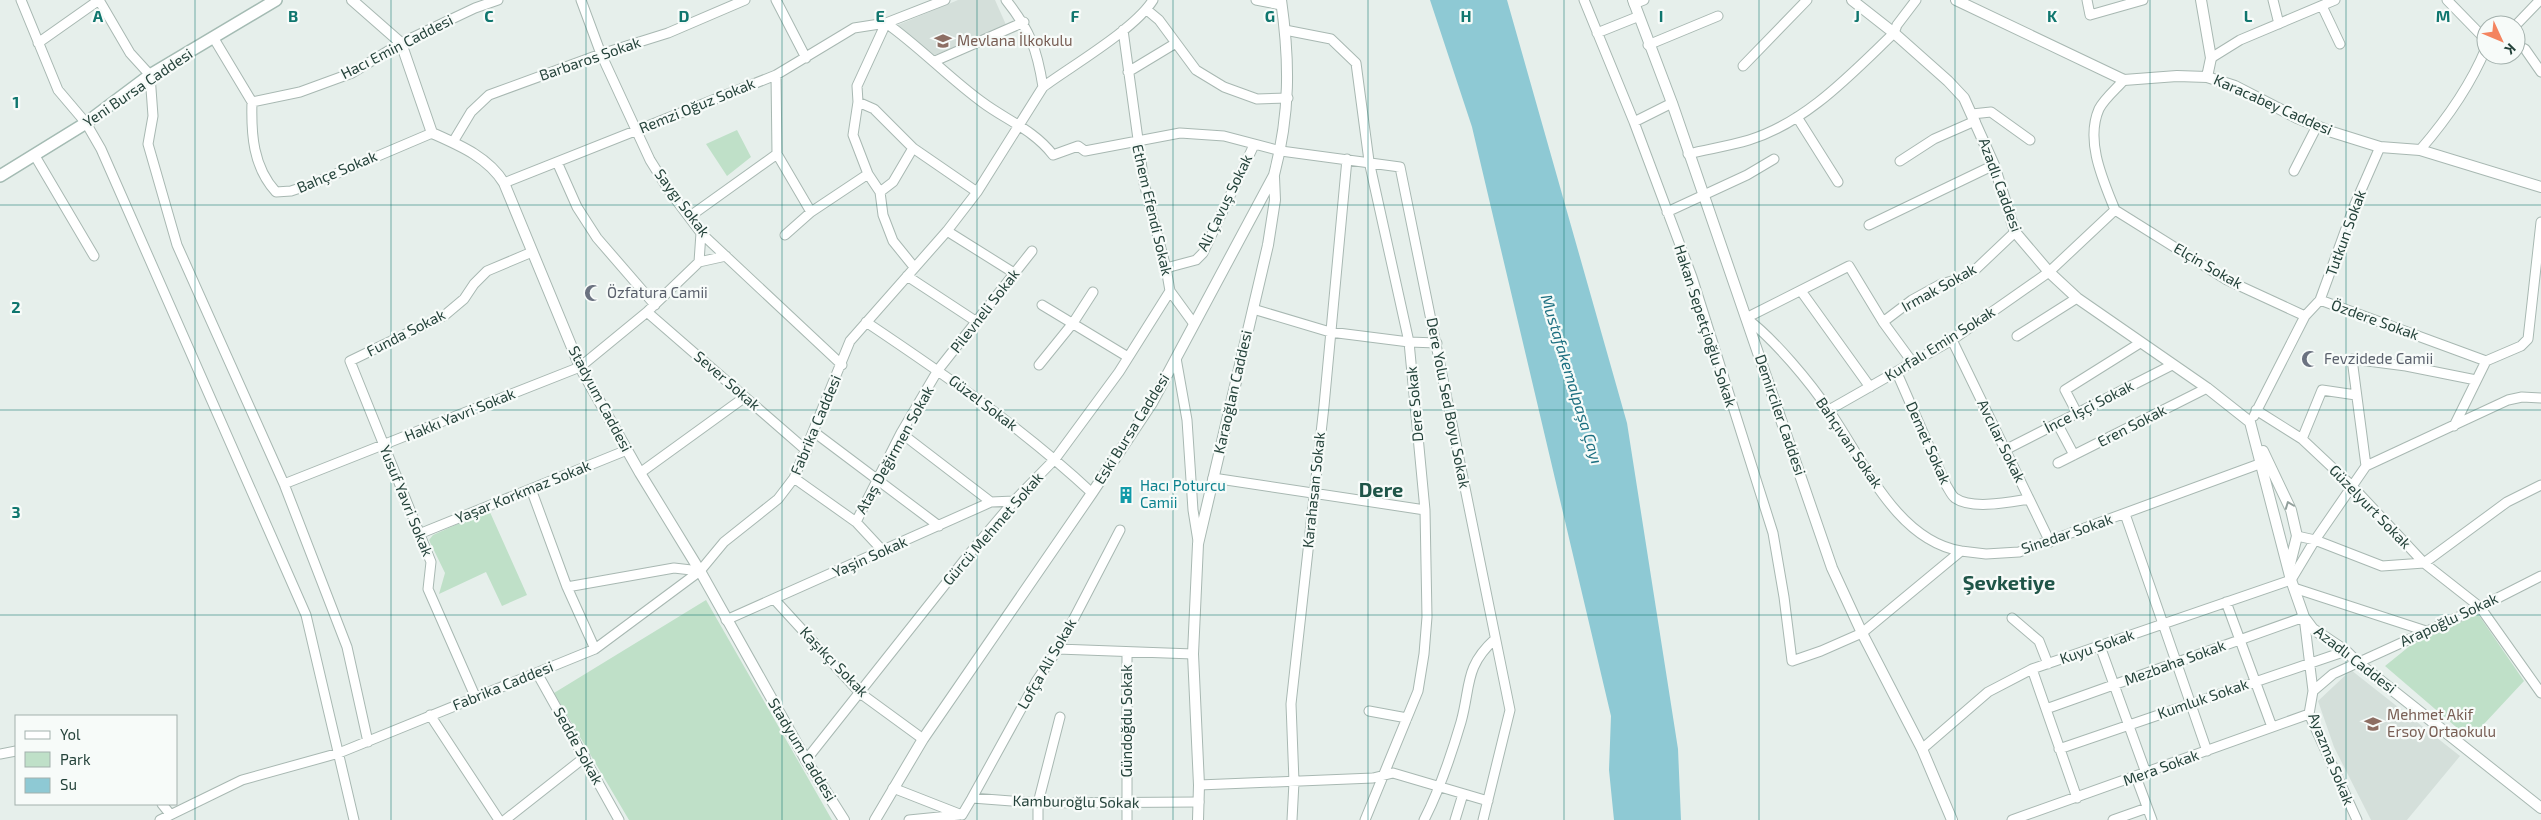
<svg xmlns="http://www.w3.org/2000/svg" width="2541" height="820" font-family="'Exo 2',sans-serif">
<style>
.built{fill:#d4dfda}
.green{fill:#bfe0c8}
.water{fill:#8ec9d4}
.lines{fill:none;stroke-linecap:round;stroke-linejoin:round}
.minor-casing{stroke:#a8b8b2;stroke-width:11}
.tertiary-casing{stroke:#a8b8b2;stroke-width:12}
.secondary-casing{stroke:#a4bbb3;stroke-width:14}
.minor{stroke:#fff;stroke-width:9}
.tertiary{stroke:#fff;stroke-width:10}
.secondary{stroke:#fff;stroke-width:11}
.oneway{stroke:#92a09c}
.grid{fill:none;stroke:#0f766e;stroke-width:1;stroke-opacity:0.55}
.labels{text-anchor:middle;stroke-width:4.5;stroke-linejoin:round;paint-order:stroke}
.education-label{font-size:15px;fill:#785e54;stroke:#f7fbf9;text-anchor:start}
.street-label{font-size:15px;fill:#24423a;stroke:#f7fbf9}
.worship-label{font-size:15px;fill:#5b616d;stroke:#f7fbf9;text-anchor:start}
.culture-label{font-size:15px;fill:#0d838f;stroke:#f7fbf9;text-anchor:start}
.water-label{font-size:16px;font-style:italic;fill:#1c6f80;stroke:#f7fbf9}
.district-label{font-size:20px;font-weight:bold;fill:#1f5548;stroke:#f7fbf9}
.grid-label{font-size:16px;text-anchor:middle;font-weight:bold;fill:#0f766e;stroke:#f7fbf9;stroke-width:4.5;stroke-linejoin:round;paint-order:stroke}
</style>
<rect width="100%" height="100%" fill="#e6efeb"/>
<path class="built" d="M958,0H995L1007,27L932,56L898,25Z
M2351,670L2460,756L2407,820H2371L2334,747L2318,701Z"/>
<path class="green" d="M737,130L751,157L727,176L706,144Z
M489,510L527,595L502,606L486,572L439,594L445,573L429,540L433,535Z
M706,600L832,820H629L554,693Z
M2478,614L2524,681L2470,739L2385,666L2411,645Z"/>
<path class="water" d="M1430,0H1507L1627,423L1678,749L1681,820H1614L1609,770L1611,716L1472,127Z"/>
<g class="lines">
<g class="minor-casing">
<path id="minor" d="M21,0L58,90L86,123L101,149L306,615L354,820
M99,0L130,53L150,75L153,116L148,144L177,245L284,484L347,647L368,742
M581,0L601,54L650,160L670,192L701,233L842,365
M776,0L806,58
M1256,0L1281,5
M1584,0L1634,122L1692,277L1773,533L1784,597L1792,661L1821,651L1862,633L1961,551L1986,554L2019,552L2262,463
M2087,0L2090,15L2143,0
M2273,0L2279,24
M2447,0L2486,40
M1634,4L1644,0
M2322,6L2340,44
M1147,10L1159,20L1196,70L1224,87L1257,99L1288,98
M2516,25L2540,0
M1123,30L1144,183L1166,268L1170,291L1194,324
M1285,30L1331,39L1356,63L1369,161L1409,342L1425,510L1427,617L1424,654L1418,691L1365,820
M1597,33L1637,17
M213,37L252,102L300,92L352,73L401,43L475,8L498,0
M38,43L99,0
M1648,45L1718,16
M2516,45L2525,49L2541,72
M2211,58L2240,40L2335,0
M935,61L1024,22
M1743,66L1807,0
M1128,72L1176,43
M776,75L777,154L811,212
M1043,87C1073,65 1135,29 1153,0
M252,102C251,134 253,167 276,192L291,191L312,184L432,133
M858,102L874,109L913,148L977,192
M1972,114L1991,112L2030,140
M1797,117L1838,182
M1634,122L1672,103
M453,142L471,112L489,95L601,54L668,33L745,0
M2420,150C2446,120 2471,84 2486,48
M1688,154C1708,149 1729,146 1749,140C1807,122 1851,74 1894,33L1897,25L1916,0
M35,156L94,256
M1900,161L1934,139L1975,121
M557,162L577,207L597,238L655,305
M2294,171L2317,126
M504,183L776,75L854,28L886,23C920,47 949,78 982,102C1006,120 1034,130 1053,155L1078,146L1085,151L1180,133L1224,136L1281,151L1400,167L1510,710L1483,820
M880,192L893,182L913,148
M2115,210L2227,280L2305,316
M2115,210C2103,180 2085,141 2099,109C2104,99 2116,89 2124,80
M1667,212L1747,175L1774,159
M689,217L777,154
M1869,225L1994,165
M947,231L1014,273
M785,235L811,212L868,174
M699,262L701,233
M914,267L893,241L883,215L880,192L868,174L853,135L858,102L857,86L886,23L945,0
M1166,268L1196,260L1203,253L1254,145
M907,276L977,322
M1801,291L1870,387
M2320,300L2486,361
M1042,305L1128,357
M1253,309L1330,332L1409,342L1437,343
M647,312L807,451
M866,322C945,375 1022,428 1092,493
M1883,322L1912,300L1941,284L1959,279L1976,269L2015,232
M2017,336L2077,298
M1952,340L2050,542
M1176,358L1187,420L1193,510L1198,541
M1913,363L1883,322L1849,266L1746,318C1774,339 1810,382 1830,412C1864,461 1896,540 1961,551
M1039,365L1073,323L1093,292
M1897,373L1946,485C1949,489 1951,495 1955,498C1972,510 2010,502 2029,499
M1829,410L1952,340L2049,272L2115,210
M2256,410L2302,439L2352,486L2424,563L2480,607L2541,693
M2077,413L2065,390L2140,343
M2254,416L2305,316L2320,300L2355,204L2380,147
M2057,423L2074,455
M2454,426L2486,361L2521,346L2528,339L2541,222
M814,432L939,526
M901,433L991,502
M2302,439L2322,390L2356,395
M2005,450L2172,365
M2058,463L2207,388
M2366,466L2352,359L2406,366L2476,380
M640,473L745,397
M794,478L856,522
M1213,478L1425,510
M284,484L580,367L647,312L699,262L726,256
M531,489L567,587L595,649
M2125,514L2207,751
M419,534L627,450
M2297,536L2315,540L2382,566L2424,563L2507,502L2541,485
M883,551L856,522L901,433L938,370L1032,251
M567,587L674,568L700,571
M2294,588L2426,631
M774,599L860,693L923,739
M2226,602L2272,727
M2012,618L2039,641L2048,664
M726,620L991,502L1014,501
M2100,646L2146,773
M1058,649L1193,654
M1127,652V820
M2032,669L2077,798
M537,673L619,820
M475,696L428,589L431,562L350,361L445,315L464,299L474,284L487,271L532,252
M2046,709L2304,617L2313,691
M1369,711L1407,718
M430,715L499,820
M1922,749L1988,692L2032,669L2291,580L2315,540L2366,466L2508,400L2522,397L2541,398
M2059,749L2346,651
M0,754L16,751
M806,760L970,553L1014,501L1055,459L1119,372L1170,291
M2136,777L2152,820
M1199,785L1373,778L1393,773L1488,801
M893,788L962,815L972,798L1038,803L1199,802
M972,798L1037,680L1058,649L1120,530
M162,804L170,814
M160,820L242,780L339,753L595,649L700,571L724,542L778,499L794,478L850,341L947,231L977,192L1043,87C1037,49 1030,30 1006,0
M505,820L585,757
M909,820L959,815
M1038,820V803L1060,717
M1292,820L1294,782L1291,704L1324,406L1347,159
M1424,820C1440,789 1451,756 1461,722C1471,686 1464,667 1495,639
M1455,820L1463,794
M2012,820L2309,714
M2113,820L2147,808
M2357,820L2309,714L2313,691L2333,674L2480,607L2541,576"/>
</g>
<g class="tertiary-casing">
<path id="tertiary" d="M352,0L401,43L432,133C459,145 488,157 504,183L580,367L640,473L700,571L806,760L844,820
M1633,0L1672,103L1832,568L1862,633L1922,749L1952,820
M1852,0L1894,33L1948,81L1964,98L1994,165L2015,232L2049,272L2077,298L2207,388L2250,422L2291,580L2304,617L2313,629L2346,651L2357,662L2541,808
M1956,0L2124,80L2177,76L2207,77L2235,86L2297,118L2332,132L2380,147L2420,150L2541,187
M2201,0L2211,58L2207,77
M2263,451L2291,510L2297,536L2289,568
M875,820L923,739L1092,493L1152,403L1274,175C1290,114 1290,62 1281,0
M1198,820L1199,785L1193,654L1198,544L1268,245L1275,200L1274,177"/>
</g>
<g class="secondary-casing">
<path id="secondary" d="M0,176L86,123L150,75L276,0"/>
</g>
<use href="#minor" class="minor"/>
<use href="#tertiary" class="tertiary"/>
<use href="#secondary" class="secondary"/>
</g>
<defs><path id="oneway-chevron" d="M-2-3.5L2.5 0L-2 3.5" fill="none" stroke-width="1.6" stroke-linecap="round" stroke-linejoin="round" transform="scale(1.25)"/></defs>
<use class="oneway" href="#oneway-chevron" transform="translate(2289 505) rotate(-111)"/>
<path class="grid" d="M195,0V820M391,0V820M586,0V820M782,0V820M977,0V820M1173,0V820M1368,0V820M1564,0V820M1759,0V820M1955,0V820M2150,0V820M2346,0V820M0,205H2541M0,410H2541M0,615H2541"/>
<defs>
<g id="school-bare" transform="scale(1.35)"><path d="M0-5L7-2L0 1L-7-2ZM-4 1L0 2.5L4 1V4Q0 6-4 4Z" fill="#8d6e63" stroke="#f7fbf9" stroke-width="2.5" paint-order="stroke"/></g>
<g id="mosque-bare" transform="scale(1.35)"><path d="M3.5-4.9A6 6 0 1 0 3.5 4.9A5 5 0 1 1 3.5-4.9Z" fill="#6b7280" stroke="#f7fbf9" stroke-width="2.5" paint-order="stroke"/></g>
<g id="building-bare" transform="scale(1.35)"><path d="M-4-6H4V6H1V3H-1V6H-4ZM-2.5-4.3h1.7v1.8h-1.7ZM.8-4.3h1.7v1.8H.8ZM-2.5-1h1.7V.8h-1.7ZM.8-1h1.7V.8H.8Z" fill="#0f9aa8" stroke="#f7fbf9" stroke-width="2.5" paint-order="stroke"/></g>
</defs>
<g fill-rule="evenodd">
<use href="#school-bare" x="943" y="41"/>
<use href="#mosque-bare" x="593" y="293"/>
<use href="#mosque-bare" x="2310" y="359"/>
<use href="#building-bare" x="1126" y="495"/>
<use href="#school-bare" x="2373" y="724"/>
</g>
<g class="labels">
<g class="education-label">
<text x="957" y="46">Mevlana İlkokulu</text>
<text x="2387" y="720">Mehmet Akif<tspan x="2387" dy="17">Ersoy Ortaokulu</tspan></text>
</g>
<g class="street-label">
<text transform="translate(397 47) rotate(-27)" y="5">Hacı Emin Caddesi</text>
<text transform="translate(590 59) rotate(-19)" y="5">Barbaros Sokak</text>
<text transform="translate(138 88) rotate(-34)" y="5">Yeni Bursa Caddesi</text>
<text transform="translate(2273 105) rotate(24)" y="5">Karacabey Caddesi</text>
<text transform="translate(697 106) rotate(-22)" y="5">Remzi Oğuz Sokak</text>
<text transform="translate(337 172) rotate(-23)" y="5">Bahçe Sokak</text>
<text transform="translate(2000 185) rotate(70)" y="5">Azadlı Caddesi</text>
<text transform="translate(682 203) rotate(53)" y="5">Saygı Sokak</text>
<text transform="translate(1225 203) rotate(-64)" y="5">Ali Çavuş Sokak</text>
<text transform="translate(1152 210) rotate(77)" y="5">Ethem Efendi Sokak</text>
<text transform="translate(2346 233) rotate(-70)" y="5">Tutkun Sokak</text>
<text transform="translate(2208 266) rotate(30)" y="5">Elçin Sokak</text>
<text transform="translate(1939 288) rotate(-29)" y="5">Irmak Sokak</text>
<text transform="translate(985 311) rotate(-52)" y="5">Pilevneli Sokak</text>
<text transform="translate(2375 320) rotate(20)" y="5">Özdere Sokak</text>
<text transform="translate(1705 326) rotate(72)" y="5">Hakan Sepetçioğlu Sokak</text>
<text transform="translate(406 333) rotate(-27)" y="5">Funda Sokak</text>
<text transform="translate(1940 344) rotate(-32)" y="5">Kurfalı Emin Sokak</text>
<text transform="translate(727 381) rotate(41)" y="5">Sever Sokak</text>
<text transform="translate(1233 392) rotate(-77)" y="5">Karaoğlan Caddesi</text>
<text transform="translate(600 399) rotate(62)" y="5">Stadyum Caddesi</text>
<text transform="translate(983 403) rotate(37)" y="5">Güzel Sokak</text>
<text transform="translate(1448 403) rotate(79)" y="5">Dere Yolu Sed Boyu Sokak</text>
<text transform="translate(1415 404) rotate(-95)" y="5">Dere Sokak</text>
<text transform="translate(2089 407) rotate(-27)" y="5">İnce İşçi Sokak</text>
<text transform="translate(460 415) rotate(-22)" y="5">Hakkı Yavri Sokak</text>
<text transform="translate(1780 415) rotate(71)" y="5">Demirciler Caddesi</text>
<text transform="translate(816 425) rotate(-67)" y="5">Fabrika Caddesi</text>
<text transform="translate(2132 426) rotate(-27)" y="5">Eren Sokak</text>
<text transform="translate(1132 429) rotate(-58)" y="5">Eski Bursa Caddesi</text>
<text transform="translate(2001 441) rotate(64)" y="5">Avcılar Sokak</text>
<text transform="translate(1849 443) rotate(56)" y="5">Bahçıvan Sokak</text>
<text transform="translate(1928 443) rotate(66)" y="5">Demet Sokak</text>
<text transform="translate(895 450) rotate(-61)" y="5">Ataş Değirmen Sokak</text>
<text transform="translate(1314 490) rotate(-84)" y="5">Karahasan Sokak</text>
<text transform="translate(523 492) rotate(-22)" y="5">Yaşar Korkmaz Sokak</text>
<text transform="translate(406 501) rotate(68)" y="5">Yusuf Yavri Sokak</text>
<text transform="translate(2370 507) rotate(46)" y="5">Güzelyurt Sokak</text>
<text transform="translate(993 529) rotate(-49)" y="5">Gürcü Mehmet Sokak</text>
<text transform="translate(2067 534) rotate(-19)" y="5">Sinedar Sokak</text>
<text transform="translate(870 557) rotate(-24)" y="5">Yaşin Sokak</text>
<text transform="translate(2449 620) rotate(-25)" y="5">Arapoğlu Sokak</text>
<text transform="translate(2097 647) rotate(-19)" y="5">Kuyu Sokak</text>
<text transform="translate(2355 660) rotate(38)" y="5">Azadlı Caddesi</text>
<text transform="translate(834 662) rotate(46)" y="5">Kaşıkçı Sokak</text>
<text transform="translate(2175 663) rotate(-20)" y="5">Mezbaha Sokak</text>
<text transform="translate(1047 664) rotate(-60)" y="5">Lofça Ali Sokak</text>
<text transform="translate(503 686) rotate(-22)" y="5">Fabrika Caddesi</text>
<text transform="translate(2203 699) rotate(-19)" y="5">Kumluk Sokak</text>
<text transform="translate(1127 721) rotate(-90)" y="5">Gündoğdu Sokak</text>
<text transform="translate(578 746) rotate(61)" y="5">Sedde Sokak</text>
<text transform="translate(802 750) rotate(59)" y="5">Stadyum Caddesi</text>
<text transform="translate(2331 759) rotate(68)" y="5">Ayazma Sokak</text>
<text transform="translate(2161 768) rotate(-20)" y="5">Mera Sokak</text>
<text transform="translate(1076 802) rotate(1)" y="5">Kamburoğlu Sokak</text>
</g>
<g class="worship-label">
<text x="607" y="298">Özfatura Camii</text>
<text x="2324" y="364">Fevzidede Camii</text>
</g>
<g class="culture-label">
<text x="1140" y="491">Hacı Poturcu<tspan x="1140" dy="17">Camii</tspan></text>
</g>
<g class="water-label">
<text transform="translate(1572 379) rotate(73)" y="6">Mustafakemalpaşa Çayı</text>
</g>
<g class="district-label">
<text x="1381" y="497">Dere</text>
<text x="2009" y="590">Şevketiye</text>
</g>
</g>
<g class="grid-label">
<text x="98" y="22">A</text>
<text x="293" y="22">B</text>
<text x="489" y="22">C</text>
<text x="684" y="22">D</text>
<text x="880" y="22">E</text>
<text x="1075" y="22">F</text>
<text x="1270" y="22">G</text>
<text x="1466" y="22">H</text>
<text x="1661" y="22">I</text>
<text x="1857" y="22">J</text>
<text x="2052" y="22">K</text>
<text x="2248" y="22">L</text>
<text x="2443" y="22">M</text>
<text x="16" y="108">1</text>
<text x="16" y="313">2</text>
<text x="16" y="518">3</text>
</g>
<rect x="15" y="715" width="162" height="90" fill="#f7fbf9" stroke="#a3b1ad"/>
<rect x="25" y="731" width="25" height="8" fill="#ffffff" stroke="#a3b1ad"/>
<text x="60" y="740" font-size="15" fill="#24423a">Yol</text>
<rect x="25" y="752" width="25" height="15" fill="#bfe0c8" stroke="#a3b1ad"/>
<text x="60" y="765" font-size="15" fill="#24423a">Park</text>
<rect x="25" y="778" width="25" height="15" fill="#8ec9d4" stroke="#a3b1ad"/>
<text x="60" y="790" font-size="15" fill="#24423a">Su</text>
<g transform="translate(2501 40) rotate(134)"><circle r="24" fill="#f7fbf9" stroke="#a3b1ad"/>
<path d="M0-4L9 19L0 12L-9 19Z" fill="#f4845f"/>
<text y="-8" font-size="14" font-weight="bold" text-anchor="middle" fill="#24423a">K</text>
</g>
</svg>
